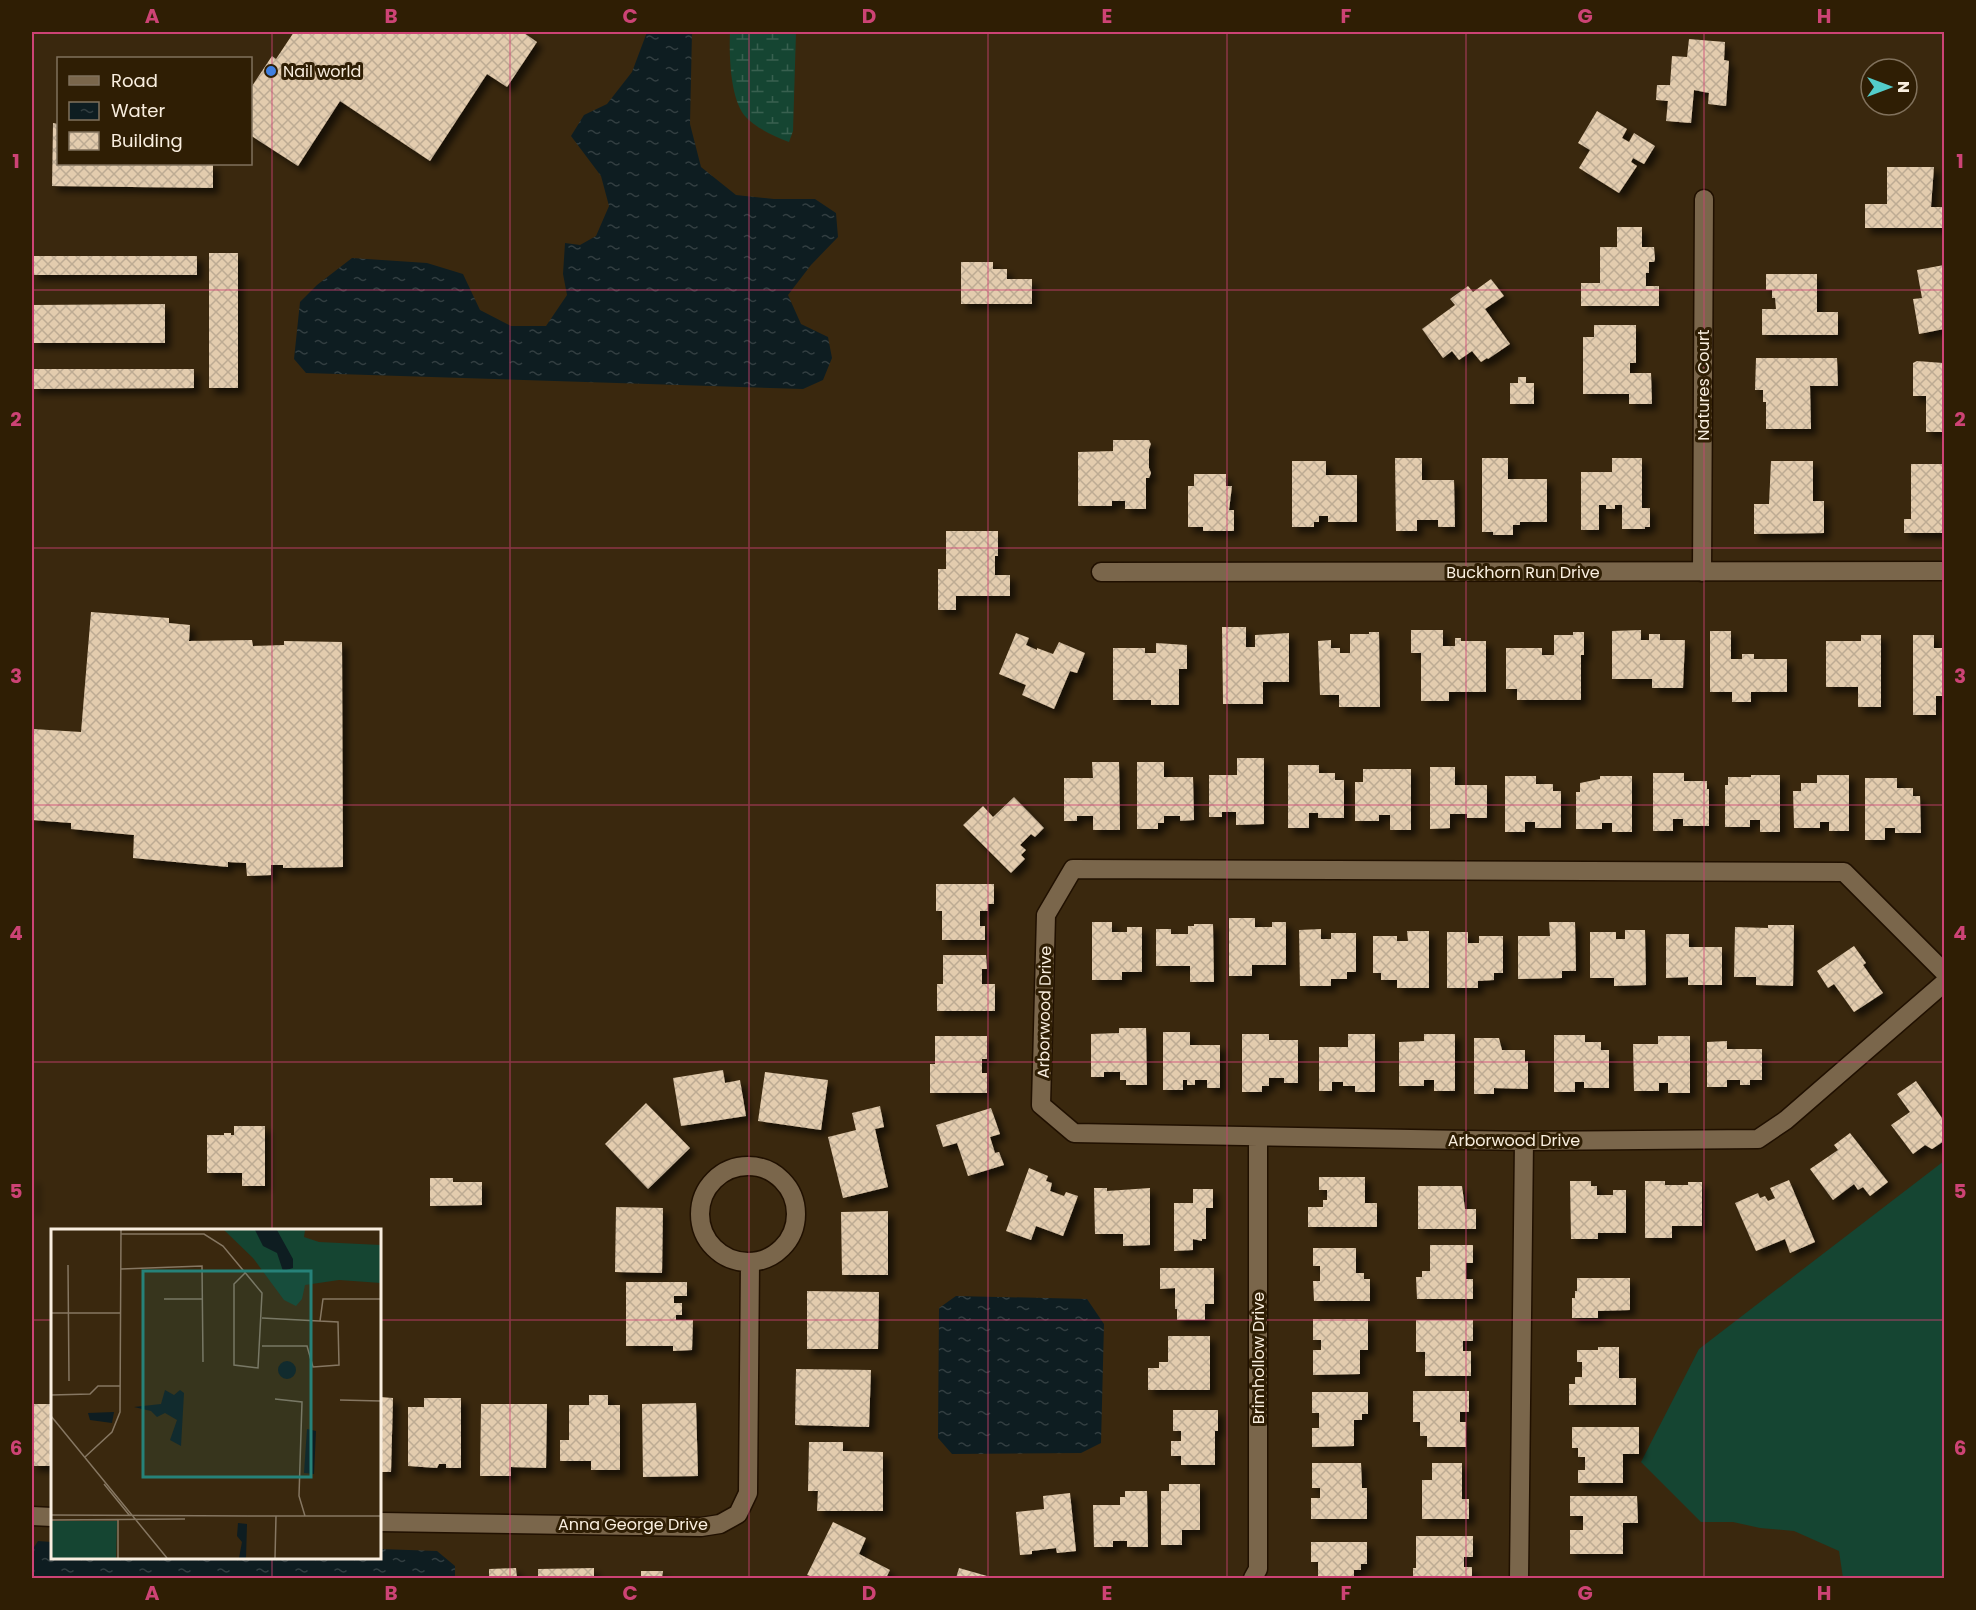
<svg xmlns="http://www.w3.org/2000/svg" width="1976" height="1610" font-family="Poppins,sans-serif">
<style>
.grass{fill:#154532}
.wetland{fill:url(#wetland-marsh)}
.water{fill:url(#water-ripples)}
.building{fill:url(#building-cross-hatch);filter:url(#shadow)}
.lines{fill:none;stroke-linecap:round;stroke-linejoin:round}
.minor-casing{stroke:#201000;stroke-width:21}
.minor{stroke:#7a664b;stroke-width:18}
.grid{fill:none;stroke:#cd4375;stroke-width:1.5;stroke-opacity:0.55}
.shop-dot{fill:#3f7fe0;stroke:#2f1e04;stroke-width:2}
.labels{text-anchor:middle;stroke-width:6;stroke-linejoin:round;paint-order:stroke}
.poi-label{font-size:16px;fill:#f9eedf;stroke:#2f1e04;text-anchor:start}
.street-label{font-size:16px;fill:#f9eedf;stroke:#2f1e04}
.inset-road{fill:none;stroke:#867762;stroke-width:1.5}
.view{fill:#268279;fill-opacity:0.15;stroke:#268279;stroke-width:3}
.inset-edge{fill:none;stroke:#f9eedf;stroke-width:3}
.neatline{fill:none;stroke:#cd4375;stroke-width:2}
.grid-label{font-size:20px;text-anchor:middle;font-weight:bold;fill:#cd4375}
</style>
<defs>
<pattern id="wetland-marsh" width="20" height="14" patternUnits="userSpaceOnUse" patternTransform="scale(1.5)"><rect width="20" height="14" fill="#154532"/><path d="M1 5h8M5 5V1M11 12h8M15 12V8" fill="none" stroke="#38604f"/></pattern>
<pattern id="water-ripples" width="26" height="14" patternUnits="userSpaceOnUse" patternTransform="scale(1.5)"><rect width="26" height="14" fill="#0e1d21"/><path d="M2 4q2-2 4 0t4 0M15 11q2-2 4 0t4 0" fill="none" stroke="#323e41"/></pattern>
<pattern id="building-cross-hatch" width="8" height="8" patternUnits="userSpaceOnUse" patternTransform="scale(1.5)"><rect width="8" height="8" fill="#e3ccae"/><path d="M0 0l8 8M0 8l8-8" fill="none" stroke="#bdab93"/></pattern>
<filter id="shadow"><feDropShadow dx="5.5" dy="5.5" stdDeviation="3" flood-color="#0009"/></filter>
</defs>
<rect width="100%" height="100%" fill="#3a280e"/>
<path class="grass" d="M1944,1161V1578H1843L1839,1551L1794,1531L1760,1528L1733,1522H1701L1641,1462L1699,1349Z"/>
<path class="wetland" d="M730,32H796L793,131L789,142C774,136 755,128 744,115C730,97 729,54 730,32Z"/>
<path class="water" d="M647,32H692L690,124L701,167L736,195L774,199H815L836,213L838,237L811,265L788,295L801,324L828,337L832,358L823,380L803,389L306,373L294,359L300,302L317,285L352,258L427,263L463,274L480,310L511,326H546L567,295L563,274L565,243L580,245L596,236L609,206L601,176L571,136L584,115L607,104L632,72Z
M956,1296L1087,1299L1104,1324L1101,1443L1081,1453L952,1454L938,1438L939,1308Z
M38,1541L52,1542V1558H380V1549L437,1551L455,1566V1578H32V1550Z"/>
<path class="building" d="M294,32H526L524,33L537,42L507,87L487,74L430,161L340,101L298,166L250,135V89L272,56L276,59Z
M1689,39L1725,42L1724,60L1729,61L1726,106L1708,104L1709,93L1694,90L1691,123L1666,121L1668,101L1656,100L1657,85H1670L1672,56L1687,57Z
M1597,111L1627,129L1622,138L1629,142L1634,133L1655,146L1644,164L1633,158L1631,162L1637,166L1619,193L1579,168L1590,150L1578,143Z
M53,123L58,124V164H213V188L52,186Z
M1887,167H1934L1931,207H1943V228H1865V204H1887Z
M1617,227H1642V247H1654L1655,259L1654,262H1649V273H1646V286H1659V306H1581V283H1600V247H1617Z
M209,253H238V388H209Z
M33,256H197V275H32Z
M961,262H993V269H1007V279H1032V304H961Z
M1944,265V329L1919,334L1913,299L1922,298L1917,270Z
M1766,274H1817V312H1838V335H1762V309H1776L1775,298H1772V290H1766Z
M1491,279L1504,296L1485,309L1510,344L1488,359L1487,358L1481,362L1472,351L1459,360L1452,351L1443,358L1422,329L1455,305L1450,299L1468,286L1473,292Z
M165,304V343H32V305Z
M1594,325H1636V363H1630V373H1651L1652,404H1629V394H1583V337H1594Z
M1756,358H1837L1838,386H1810L1811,429H1766V402H1763V390H1755Z
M1917,361L1943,363L1944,361V432H1926V396H1913V363Z
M32,369H194V388L32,389Z
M1518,377H1526V383H1534V404H1510V383H1518Z
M1113,440H1149L1151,444L1149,449V468L1151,473L1149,478H1146V509H1125V501H1112V506H1078V452L1113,451Z
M1395,458H1422V480H1454L1455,527H1438V520H1417V531H1396Z
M1482,458H1508V479H1547V522H1520V525H1513V535H1493V532H1482Z
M1612,458H1642V508H1650V527H1645V529H1622V505H1615V509H1606V505H1599V530H1581V472H1612Z
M1292,461H1326V475H1357V522H1328V516H1319V522H1314V527H1292Z
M1771,461H1813V501H1824V533L1754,534V504H1769Z
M1911,464H1944V533H1904V519H1911Z
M1194,474H1226V486H1232L1229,510H1234V531H1203V527H1188V486H1194Z
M946,531H998V556H995V575H1010V596H956V610H938V569H946Z
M91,612L169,618V623L190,625L189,641L252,640L253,646L284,645V641L342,642L343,867L283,868V865H271V875L247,876L246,863L228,862V867L133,858L134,835L71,829V823L32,820L33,729L81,732Z
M1222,627H1246V647H1255V635L1289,633V682H1263V704H1223Z
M1411,630H1443V646H1455V638H1461V641H1486V692H1449V701H1421V653H1411Z
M1641,630V640H1649V634H1660V640H1685L1683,688H1652V679H1612V631Z
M1710,631H1731V659H1742V654H1754V659H1787V692H1751V702H1732V692H1710Z
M1369,632H1379L1380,707H1339V695H1320L1318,641L1331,640V648H1340V653H1350V634H1369Z
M1573,632H1584V655H1581V700H1517V689H1506V648H1542V655H1554V635H1573Z
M1016,633L1029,638L1026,645L1037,650V648L1053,654L1059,642L1085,653L1077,673L1070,671L1054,709L1022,695L1026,685L999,674Z
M1861,635H1881V707H1858V687H1826V641H1861Z
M1913,635H1934V648H1944V696H1936V715H1913Z
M1156,643L1187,645V669H1179V705H1151V700H1113V648H1145V653H1156Z
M1237,758H1264V824L1236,825V812H1222V817H1209V775H1237Z
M1092,762H1119L1120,830H1093V816H1077V821H1064V778H1093Z
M1137,762H1164V777H1193L1194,820L1180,821V816H1164V823H1158V829H1137Z
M1288,765H1319V773H1335V780H1344V818H1318V813H1309V828H1288Z
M1430,767H1455V785H1487V818H1467V814H1450V828L1430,829Z
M1363,769H1411V830H1390V815H1379V821H1355V782H1363Z
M1653,773H1684V781H1707V789H1709V826H1683V819H1673V831H1653Z
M1751,775H1780V832H1760V820H1750V827H1725V785H1728V777H1751Z
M1817,775H1849V831H1829V822H1820V828H1794L1793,791H1801V783H1817Z
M1505,776H1536V784H1553V791H1561V828H1535V822H1525V832H1505Z
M1600,776H1632V832H1612V823H1602V829H1576V792H1580V783L1600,779Z
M1865,778H1897V788H1913V796H1920L1921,833H1895V828H1885V840H1865Z
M1014,797L1044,828L1035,837L1031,834L1020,845L1026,850L1021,855L1025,859L1011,873L963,825L983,806L993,817Z
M936,884H994V904H988V911H980V926H985V940H942V911H936Z
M1229,918H1255V927H1272V922H1286V965H1252V976H1229Z
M1092,922H1112V932H1127V927H1142V972H1122V980H1092Z
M1549,922H1575L1576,971H1562V978L1518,979V936H1550Z
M1194,924H1213L1214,982H1190V966H1156V929H1171V934H1188V926H1194Z
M1768,925H1794L1793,986L1756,985V977H1734L1735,927L1768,928Z
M1321,929V939H1331V933H1356V972H1347V979H1331V986H1300L1299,930Z
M1625,930H1645L1646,985L1614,986V978H1590V932H1616V939H1625Z
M1407,931H1429V988H1397V980H1381V973H1373V936H1397V941H1408Z
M1447,932H1468V943H1479V936H1503V973H1494V980L1478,981V988H1447Z
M1666,934H1689V947H1722V985H1688V977L1666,978Z
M1854,946L1866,963L1863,965L1883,993L1854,1012L1834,984L1828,988L1817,971Z
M943,955H986L987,969H982V984H995V1011H937V984H943Z
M1119,1028H1146L1147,1085H1126V1080H1120V1072H1104V1077H1091V1034L1119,1033Z
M1163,1032H1190V1045H1220V1088H1207V1080H1195V1085H1187V1080H1183V1090H1163Z
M1242,1034H1269V1040H1298V1083H1284V1078H1269V1086H1262V1092H1242Z
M1348,1034H1375V1092H1355V1086H1343V1082H1332V1091H1319V1047H1348Z
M1424,1034H1455V1091H1434V1080H1424V1086H1399V1042L1424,1041Z
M1554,1035H1585V1042H1601V1050H1609V1088H1584V1082H1575V1092H1554Z
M935,1036H987V1059H982V1073H987V1093H930V1064H935Z
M1658,1036H1690V1093H1668V1083H1659V1091H1634L1633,1044H1658Z
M1474,1038H1499L1502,1050H1525V1062L1528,1061V1089L1494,1088V1094H1474Z
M1727,1041V1049H1762V1080H1750V1085H1740V1080H1727V1087H1707V1042Z
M723,1070L725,1083L740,1080L746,1116L681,1126L673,1078Z
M765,1072L828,1080L821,1130L758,1121Z
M1916,1081L1944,1121V1141L1932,1149L1925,1145L1913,1154L1891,1125L1910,1112L1897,1094Z
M646,1103L690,1148L648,1189L605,1144Z
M880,1106L884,1127L875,1129L888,1187L843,1198L828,1137L856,1130L852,1113Z
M991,1108L1000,1134L990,1137L995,1153L999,1152L1004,1165L968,1176L957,1143L943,1147L936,1125Z
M234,1126H265V1186H242V1173H207V1135H224V1133H231V1135H234Z
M1850,1133L1888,1182L1870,1196L1863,1187L1858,1190L1854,1184L1833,1200L1810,1169L1838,1150L1834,1145Z
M1029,1168L1048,1176L1046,1181L1052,1183L1050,1191L1064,1196L1066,1192L1078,1196L1063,1236L1036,1226L1031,1240L1006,1231Z
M1319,1177H1365V1203H1377V1227H1308V1207H1323V1200H1327V1190H1319Z
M32,1178H34V1209H32Z
M430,1178H453V1182H482V1205L430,1206Z
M1789,1180L1815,1242L1790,1253L1785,1239L1756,1251L1735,1203L1758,1193L1760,1198L1765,1196L1768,1201L1775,1198L1770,1188Z
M1570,1181H1591V1186H1597V1195H1613V1190H1626V1233H1598V1239H1571Z
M1645,1181H1665V1185H1688V1182H1702V1226H1672V1238H1645Z
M1418,1186H1462L1465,1209H1476V1229H1418Z
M1094,1188H1107V1191L1150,1188V1245L1123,1246V1234H1095Z
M1193,1189H1213V1208H1206V1239H1202V1241L1193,1239V1250L1174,1251V1203H1193Z
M616,1207L663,1208L662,1273L615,1272Z
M888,1211V1275H842L841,1212Z
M1430,1245H1473V1263H1466V1279H1473V1299H1417L1416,1277H1422V1271H1430Z
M1313,1248H1356V1273H1364V1279H1370V1301H1314L1313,1281H1320V1266H1313Z
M1160,1268H1214V1304H1205V1320H1177V1309H1175V1288L1160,1289Z
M1577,1278H1630V1310L1598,1311V1318H1572V1298H1575V1291H1577Z
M626,1282H687V1296H674V1303H682V1315H676V1320H693L692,1350L673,1351V1346H626Z
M807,1291L879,1292L878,1349H807Z
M1313,1319H1368V1350H1360V1374L1313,1375V1350H1321V1340H1313Z
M1416,1320H1473V1341H1463V1351H1471V1376H1425V1352H1416Z
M1168,1336H1210V1390H1148V1368H1159V1362H1168Z
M1598,1347H1619V1378H1636V1405H1569V1384H1575V1377H1582V1362H1577V1350H1598Z
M796,1369L871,1370L869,1427L795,1425Z
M1413,1391H1469V1412H1460V1422H1466V1447H1427V1436H1420V1422H1413Z
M1312,1392H1368V1414H1362V1420H1354V1446L1312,1447V1428H1319V1413H1312Z
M589,1395H608V1405H620V1470H591V1461H560V1440H569V1405H589Z
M380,1397L393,1398L391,1472H380Z
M424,1398H461V1468H446V1464H439L437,1468L408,1466V1407H424Z
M696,1403L698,1476L643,1477L642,1404Z
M32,1404H52V1466H32Z
M481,1404H547L546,1468L511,1467V1476H480Z
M1173,1410H1218V1431H1215V1465H1181V1456H1171V1441H1181V1431H1173Z
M1572,1427H1639V1454H1623V1483H1578V1470H1585V1457H1578V1448H1572Z
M809,1442H843V1451L883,1452V1511H817L818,1491H808Z
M1312,1463H1361L1362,1488H1367V1519H1311V1498H1320V1488H1312Z
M1432,1463H1462V1499H1469V1519H1422V1480H1432Z
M1169,1484H1200V1530H1182V1545H1161V1491H1169Z
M1125,1491H1147L1148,1547H1127V1541H1113V1547H1094L1093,1505H1120V1497H1125Z
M1070,1493L1076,1551L1057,1553L1056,1548L1032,1551V1554L1020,1555L1016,1512L1044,1509L1043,1496Z
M1570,1496H1637L1638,1523H1623V1554H1570V1530H1583V1516H1570Z
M833,1522L866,1538L859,1554L890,1570L886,1578H816L807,1575Z
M1416,1536H1473V1557H1464V1567H1472V1578H1413V1568H1416Z
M1311,1542H1367V1564H1361V1570H1354V1578H1318V1562H1311Z
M516,1568L517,1578H489V1569Z
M594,1568V1578H538V1569Z
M959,1568L994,1578H956Z
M641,1571H663L662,1578H641Z"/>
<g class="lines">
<g class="minor-casing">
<path id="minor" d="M1101,572L1944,571
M1702,572L1704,199
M1944,972L1844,872L1073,869L1046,915L1041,1105L1074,1133L1524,1141L1758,1139L1786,1120L1944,983
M700 1214a48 48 0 1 1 96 0a48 48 0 1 1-96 0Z
M32,1516L52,1517
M380,1522L701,1527L720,1524L738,1514L748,1493L750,1263
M1253,1578L1258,1569V1137
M1519,1578L1524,1141"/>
</g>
<use href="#minor" class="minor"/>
</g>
<path class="grid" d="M272,32V1230M510,32V1578M749,32V1578M988,32V1578M1227,32V1578M1466,32V1578M1704,32V1578M32,290H1944M32,548H1944M32,805H1944M32,1062H1944M32,1320H52M380,1320H1944M272,1558V1578"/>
<circle class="shop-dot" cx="271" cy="71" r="6"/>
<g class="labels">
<g class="poi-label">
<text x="283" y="77">Nail world</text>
</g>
<g class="street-label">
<text transform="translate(1703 385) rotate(-90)" y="6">Natures Court</text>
<text x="1523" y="578">Buckhorn Run Drive</text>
<text transform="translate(1044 1012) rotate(-89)" y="6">Arborwood Drive</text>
<text x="1514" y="1146">Arborwood Drive</text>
<text transform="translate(1258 1358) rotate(-90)" y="6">Brimhollow Drive</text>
<text x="633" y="1530">Anna George Drive</text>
</g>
</g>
<g transform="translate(51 1229)">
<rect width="330" height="330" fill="#3a280e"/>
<path d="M173,1H254L253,8L268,13L330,16V54L288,51L254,56L251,70L245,77L233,71L202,29Z" fill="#154532"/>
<path d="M0,292H66L65,329H0Z" fill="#154532"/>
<path d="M204,1H226L242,30V39L232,42L226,24L212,17ZM227 141a9 9 0 1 1 18 0a9 9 0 1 1-18 0ZM114,161L123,166L129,161L133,164L130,217L119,211L126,191L114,184L106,188L100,182L83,178L110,175ZM63,183L61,194L39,191L37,184ZM256,200L265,202L263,245L253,244ZM187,294L196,295L195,329H188L191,313L186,307Z" fill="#0e1d21"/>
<path class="inset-road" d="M70,5H153L172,17L211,64L207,139L183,136V55L194,44M17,36L18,152M70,40L151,37L152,133M113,70H152M0,84H69M269,92L272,70H330M211,117H256L262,138L288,136L287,93L211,89M0,166L39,165L47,157H69M224,170L251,173L248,267L254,287M289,171L330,172M0,187L116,329M34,228L61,203L69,183L70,1M53,255L79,287M0,286L197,287M197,287H330M0,291L134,290M67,329V291M224,329L225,287"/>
<path class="view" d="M92,42H260V248H92Z"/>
<rect width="330" height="330" class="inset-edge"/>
</g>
<rect width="1976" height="1610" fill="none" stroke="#2f1e04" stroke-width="66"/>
<rect x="57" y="57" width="195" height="108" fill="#2f1e04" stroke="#80715c" stroke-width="1.5"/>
<rect x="69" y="76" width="30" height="9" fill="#7a664b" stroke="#80715c" stroke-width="1.5"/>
<text x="111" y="87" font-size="18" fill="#f9eedf">Road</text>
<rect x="69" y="102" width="30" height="18" fill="url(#water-ripples)" stroke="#80715c" stroke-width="1.5"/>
<text x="111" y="117" font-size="18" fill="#f9eedf">Water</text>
<rect x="69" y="132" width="30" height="18" fill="url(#building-cross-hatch)" stroke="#80715c" stroke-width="1.5"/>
<text x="111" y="147" font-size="18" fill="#f9eedf">Building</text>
<g transform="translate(1889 87) rotate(90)"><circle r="28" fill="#2f1e04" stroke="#80715c" stroke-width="1.5"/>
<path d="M0-4.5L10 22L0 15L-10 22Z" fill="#53cdca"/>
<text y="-9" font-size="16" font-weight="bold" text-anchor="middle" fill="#f9eedf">N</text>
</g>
<rect x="33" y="33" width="1910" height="1544" class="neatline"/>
<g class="grid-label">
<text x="152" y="23">A</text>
<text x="391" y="23">B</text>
<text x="630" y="23">C</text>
<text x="869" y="23">D</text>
<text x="1107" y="23">E</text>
<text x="1346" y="23">F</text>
<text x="1585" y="23">G</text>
<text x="1824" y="23">H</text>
<text x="16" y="168">1</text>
<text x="1960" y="168">1</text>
<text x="16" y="426">2</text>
<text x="1960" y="426">2</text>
<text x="16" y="683">3</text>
<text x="1960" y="683">3</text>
<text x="16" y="940">4</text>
<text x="1960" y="940">4</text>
<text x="16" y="1198">5</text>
<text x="1960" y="1198">5</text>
<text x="16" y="1455">6</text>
<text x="1960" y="1455">6</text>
<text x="152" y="1600">A</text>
<text x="391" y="1600">B</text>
<text x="630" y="1600">C</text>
<text x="869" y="1600">D</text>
<text x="1107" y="1600">E</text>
<text x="1346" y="1600">F</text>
<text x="1585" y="1600">G</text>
<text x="1824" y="1600">H</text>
</g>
</svg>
